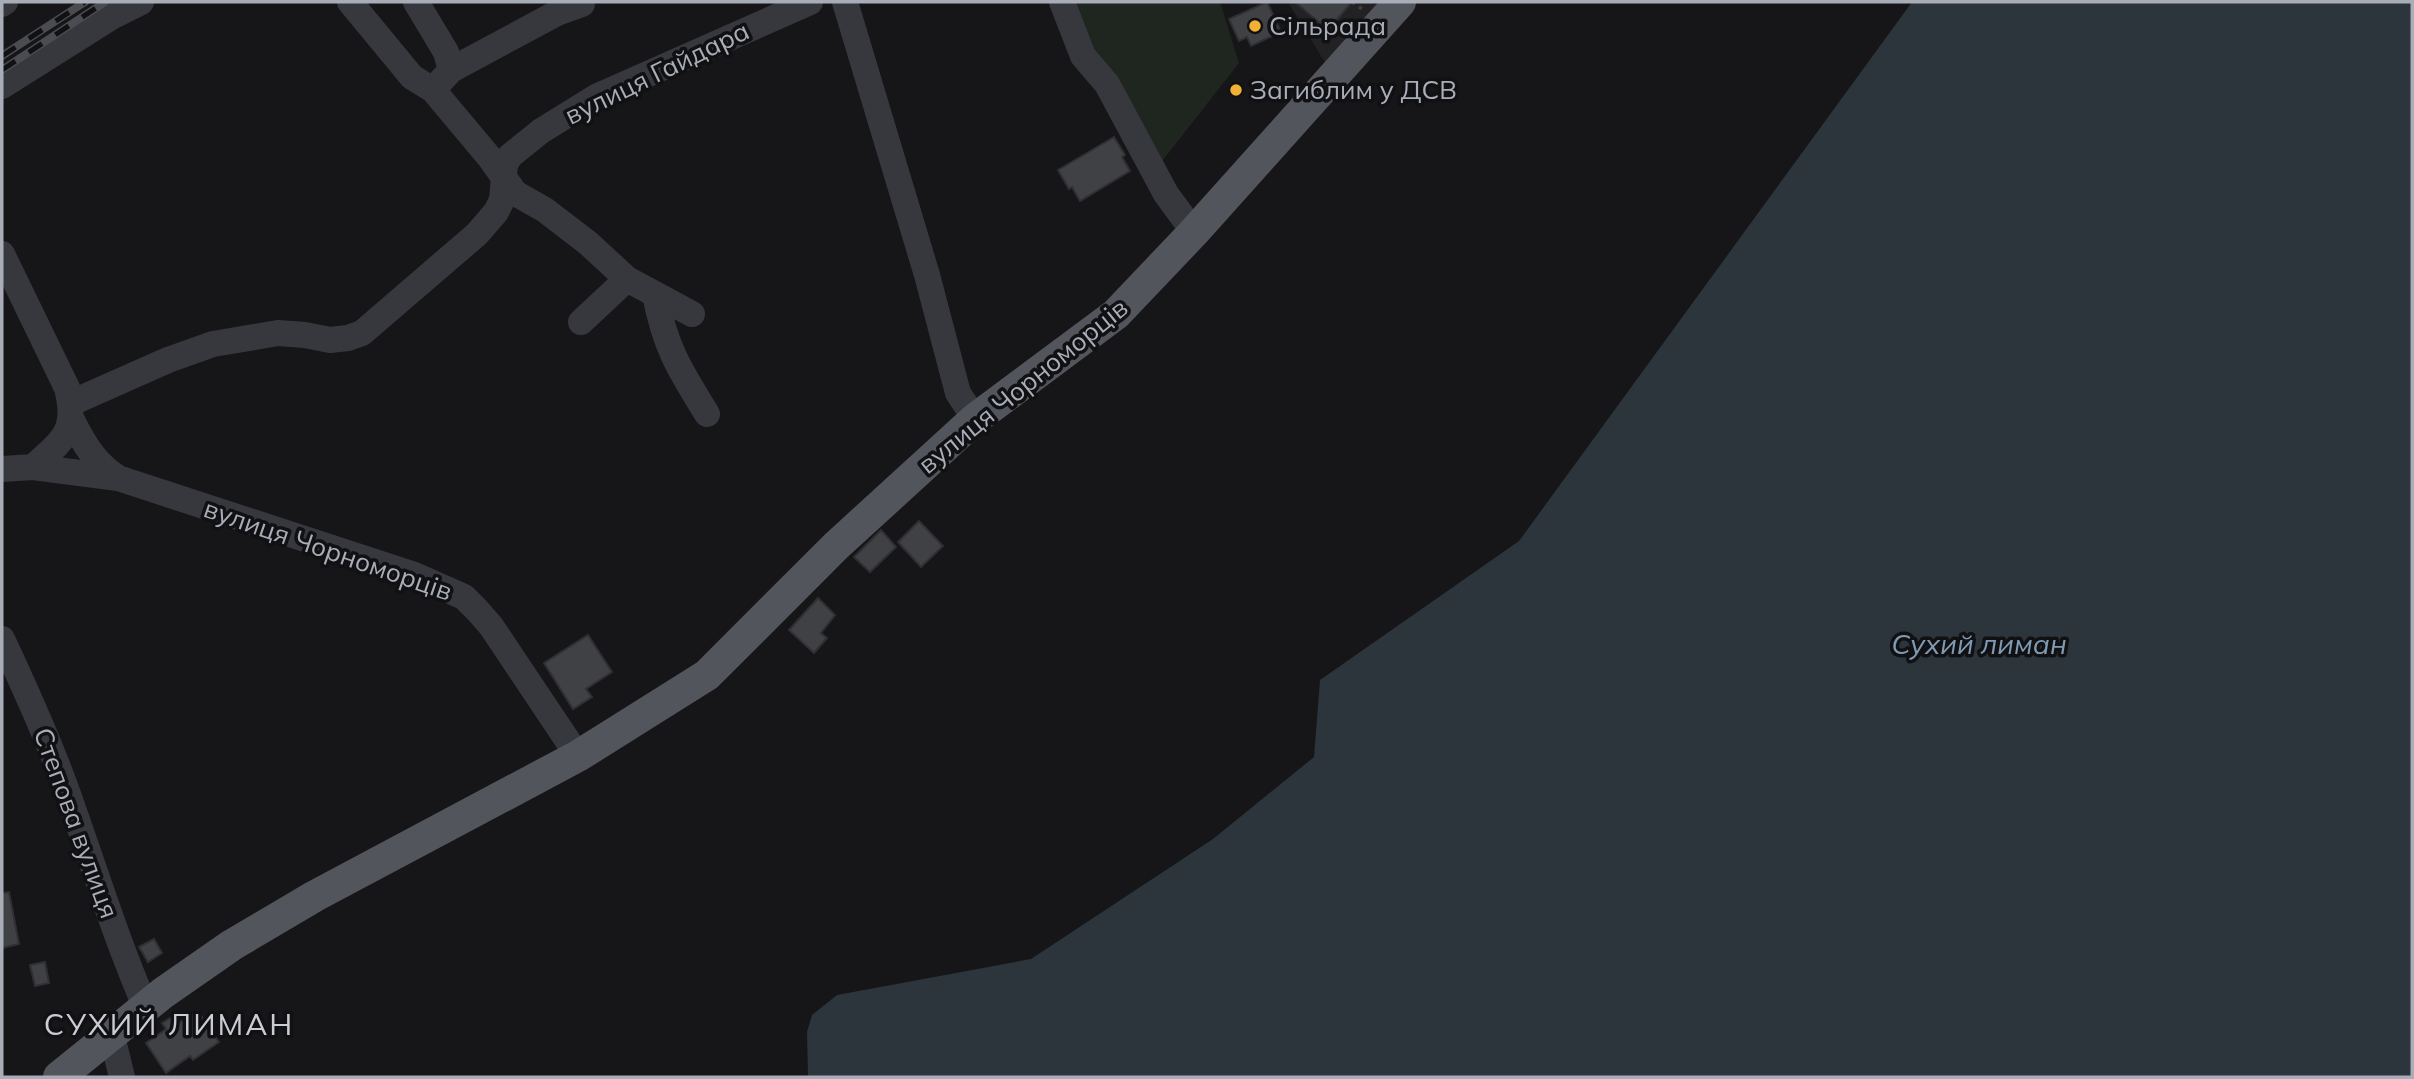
<svg xmlns="http://www.w3.org/2000/svg" width="2414" height="1079" font-family="Mulish,sans-serif">
<style>
.built{fill:#222225}
.green{fill:#1e261f}
.water{fill:#2c353c}
.building{fill:#404145;stroke:#303034;stroke-width:2}
.lines{fill:none;stroke-linecap:round;stroke-linejoin:round}
.path{stroke:#3d3f44;stroke-width:3.5;stroke-dasharray:3.5 5;stroke-linecap:butt}
.minor{stroke:#37383d;stroke-width:26}
.major{stroke:#53555c;stroke-width:32}
.rail-casing{stroke:#4a4c52;stroke-width:8}
.rail{stroke:#111113;stroke-width:5;stroke-dasharray:16;stroke-linecap:butt}
.poi-dot{fill:#f2b134;stroke:#111113;stroke-width:2.5}
.labels{text-anchor:middle;stroke-width:7;stroke-linejoin:round;paint-order:stroke}
.poi-label{font-size:26px;fill:#a8adb8;stroke:#111113;text-anchor:start}
.street-label{font-size:26px;fill:#a8adb8;stroke:#111113}
.water-label{font-size:28px;font-style:italic;fill:#7f9bb3;stroke:#111113}
.quarter-label{font-size:30px;letter-spacing:2px;fill:#c9ccd4;stroke:#111113}
</style>
<rect width="100%" height="100%" fill="#161618"/>
<path class="built" d="M1288,2H1383L1326,64Z"/>
<path class="green" d="M1071,2H1220L1239,63L1159,165L1087,50Z"/>
<path class="water" d="M1912,2H2412V1077H808L807,1032L812,1015L837,995L1031,959L1213,839L1314,757L1320,680L1519,541Z"/>
<path class="building" d="M1267,2L1281,32L1251,46L1247,37L1239,41L1229,19Z
M1295,2H1352L1328,30Z
M1114,137L1125,155L1122,157L1130,171L1080,201L1072,187L1069,189L1058,170Z
M919,521L943,546L921,567L898,542Z
M881,530L896,547L870,572L854,557Z
M818,598L835,615L821,633L827,638L814,653L789,630Z
M588,635L612,672L586,689L592,697L573,709L544,663Z
M9,892L19,944L2,948V893Z
M154,939L162,953L148,962L139,947Z
M45,962L49,983L35,986L30,965Z
M198,1011L219,1042L193,1060L190,1056L166,1073L146,1043L166,1029L162,1023L175,1015L180,1022Z"/>
<g class="lines">
<path class="path" d="M1352,2L1362,9"/>
<path class="minor" d="M350,2L412,77L433,90L490,158L515,193L545,210L588,243L627,279L692,314
M416,2L446,52L451,70L441,81
M845,2L927,275L958,393L975,419
M1062,2L1083,56L1107,84L1166,194L1194,232
M2,4L5,2
M451,70L557,13L582,4
M2,86L113,16L141,2
M2,254L67,388C78,431 63,440 33,467
M655,294C665,347 679,369 707,414
M581,322L627,279
M71,403L168,360L213,344L278,333L305,335L330,340L348,338L362,333L477,234L496,212L502,200L505,164L510,156L541,131L596,97L810,2
M72,420C84,444 95,463 118,478
M2,469L33,467L118,478L412,574L464,597L477,610L491,626L578,756
M2,639C26,690 50,743 69,797C94,867 116,939 146,1008
M112,1036L122,1077"/>
<path class="major" d="M59,1077L163,993L232,945L315,896L578,756L707,675L836,546L975,419L1116,314L1194,232L1400,2"/>
<g class="rail-casing">
<path id="rail" d="M2,56L85,2
M2,70L105,2"/>
</g>
<use href="#rail" class="rail"/>
</g>
<g class="poi-dot">
<circle cx="1255" cy="26" r="7"/>
<circle cx="1236" cy="90" r="7"/>
</g>
<g class="labels">
<g class="poi-label">
<text x="1269" y="35">Сільрада</text>
<text x="1250" y="99">Загиблим у ДСВ</text>
</g>
<g class="street-label">
<text transform="translate(657 73) rotate(-26)" y="9">вулиця Гайдара</text>
<text transform="translate(1023 386) rotate(-39)" y="9">вулиця Чорноморців</text>
<text transform="translate(328 550) rotate(19)" y="9">вулиця Чорноморців</text>
<text transform="translate(76 823) rotate(70)" y="9">Степова вулиця</text>
</g>
<g class="water-label">
<text x="1979" y="654">Сухий лиман</text>
</g>
<g class="quarter-label">
<text x="169" y="1035">СУХИЙ ЛИМАН</text>
</g>
</g>
<rect width="2414" height="1079" fill="none" stroke="#a8adb8" stroke-width="7"/>
</svg>
